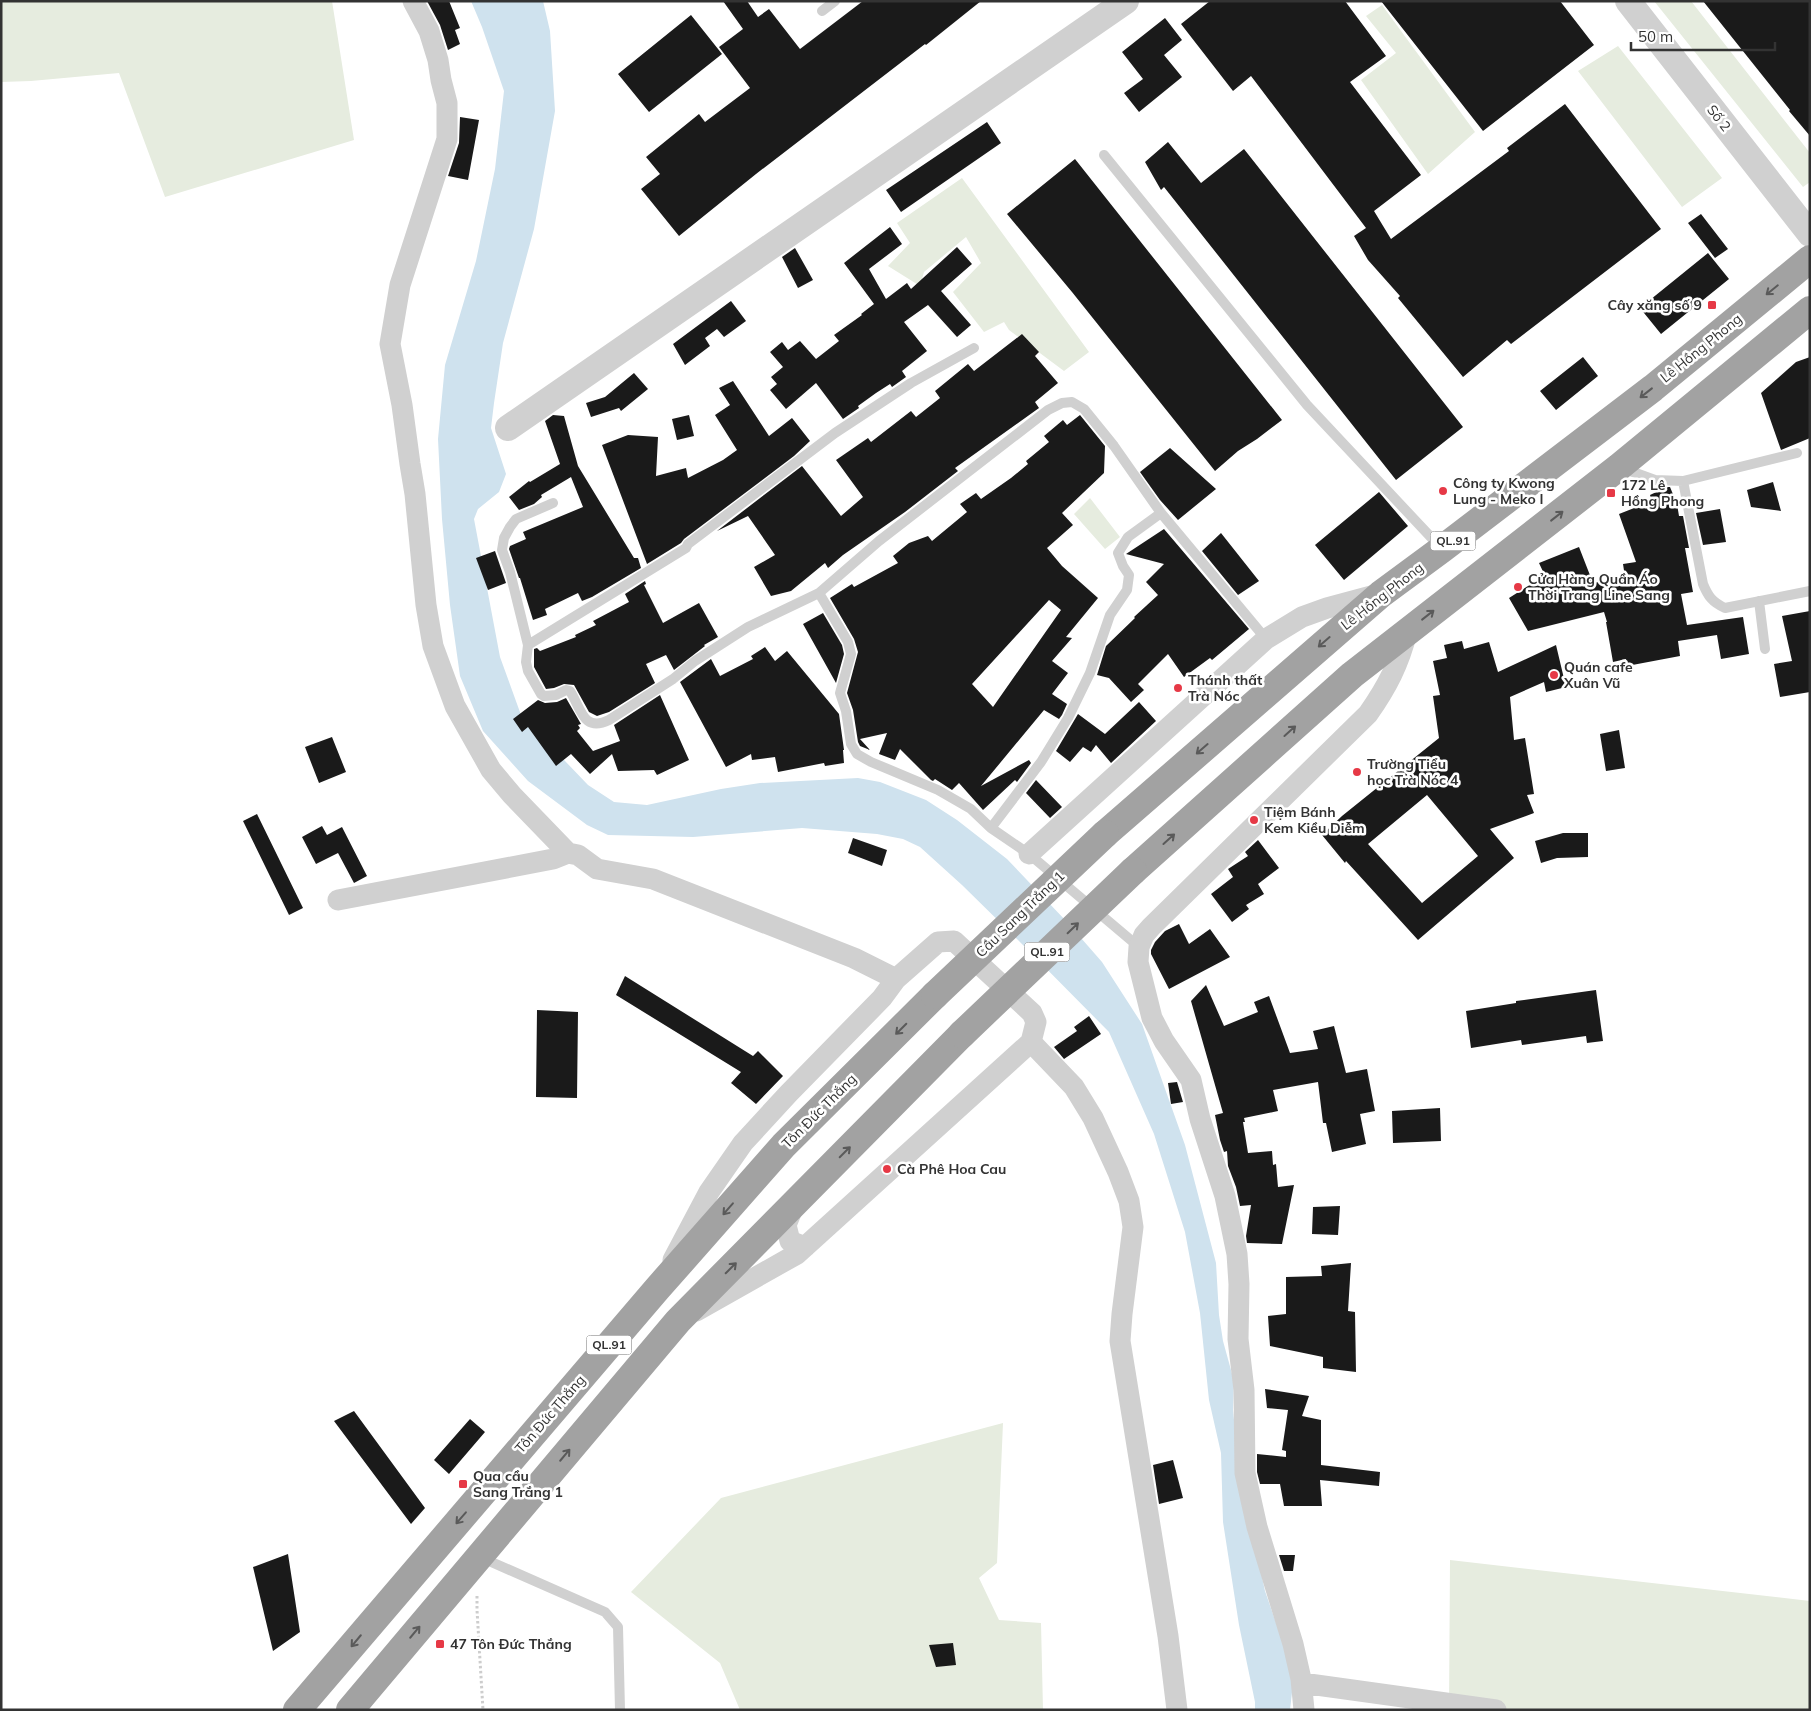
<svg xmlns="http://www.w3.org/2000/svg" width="1811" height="1711" font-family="Mulish,sans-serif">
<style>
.green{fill:#e6ecdf}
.water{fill:#cfe2ee}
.building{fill:#1a1a1a;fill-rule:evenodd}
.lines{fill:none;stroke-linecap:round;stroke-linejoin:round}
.path{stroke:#cdcdcd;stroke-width:3;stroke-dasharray:2.5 2.5;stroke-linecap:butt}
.service{stroke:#d0d0d0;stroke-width:10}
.minor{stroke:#d0d0d0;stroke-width:21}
.tertiary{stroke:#d0d0d0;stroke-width:26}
.trunk{stroke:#a2a2a2;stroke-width:28}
.trunk-bridge{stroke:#a2a2a2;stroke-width:28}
.oneway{stroke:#5a5a5a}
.poi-dot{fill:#e63946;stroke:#fff;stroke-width:2}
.labels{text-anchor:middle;stroke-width:5;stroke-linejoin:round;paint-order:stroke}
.shield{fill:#fff;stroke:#707070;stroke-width:1}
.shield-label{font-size:12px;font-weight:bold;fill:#333}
.street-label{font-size:14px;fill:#333;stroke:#fff}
.poi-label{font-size:14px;font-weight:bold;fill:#333;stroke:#fff;text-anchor:start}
</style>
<rect width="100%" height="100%" fill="#fff"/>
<path class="green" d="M1,1H332L354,140L165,197L119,73L31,81L1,82Z
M1654,1H1691L1810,153V182L1803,187Z
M1382,5L1475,132L1428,174L1361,80L1396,53L1366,16Z
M1618,46L1722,178L1682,207L1578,71Z
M962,178L1089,352L1064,371L1009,330L1004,322L984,332L953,292L981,263L966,237L924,272L920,286L888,266L910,243L897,223Z
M1090,498L1120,537L1105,549L1074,514Z
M1003,1423L997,1563L979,1578L999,1620L1041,1623L1043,1710H740L720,1663L631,1592L721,1498Z
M1450,1560L1810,1601V1710H1449Z"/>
<path class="water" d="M471,1H543L550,31L555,111L534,229L503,343L494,403L491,428L506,474L499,492L478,509L474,519L500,657L521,715L588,785L614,802L647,805L721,789L760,783L858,778L880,782L926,800L957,820L1007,859L1067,922L1102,962L1142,1024L1185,1145L1216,1263L1219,1315L1223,1341L1234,1381L1233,1410L1239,1470L1265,1591L1294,1675L1290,1710H1255V1702L1239,1625L1223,1522L1221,1453L1209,1400L1200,1313L1185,1232L1154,1134L1109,1032L1018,940L962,885L920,847L903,839L877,834L802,828L693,837L608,835L587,825L528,781L483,731L460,676L450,605L442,519L438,439L445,365L476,261L495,169L504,91L482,27Z"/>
<path class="building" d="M427,1H449L460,28L455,30L460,44L448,50L440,25Z
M723,1H747L758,17L769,9L800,49L863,1H981L926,45L925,44L756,174L679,236L641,189L660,174L646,157L699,114L705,122L750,88L719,47L743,29Z
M1210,1H1345L1386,56L1350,82L1421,175L1374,211L1391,239L1509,151L1507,148L1565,104L1661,229L1511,344L1507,340L1463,377L1398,298L1400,296L1368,260L1354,236L1366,228L1251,76L1233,91L1181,24Z
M1381,1H1560L1594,45L1483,131Z
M1703,1H1810V136L1789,111L1790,110Z
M691,15L722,54L649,112L618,74Z
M1165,18L1182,40L1164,55L1182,77L1139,112L1124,93L1143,79L1122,52Z
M460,117L479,120L468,180L448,176L459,143Z
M987,122L1001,143L901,212L886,190Z
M1168,142L1201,183L1244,149L1463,427L1396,480L1164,187L1161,190L1145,162Z
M1075,159L1282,420L1257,439L1238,451L1215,471L1072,292L1007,214Z
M1701,214L1728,249L1715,258L1688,223Z
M890,227L902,244L869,269L886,299L907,283L911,289L957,247L972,264L941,291L971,325L957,337L928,305L904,322L927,351L902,371L906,377L892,387L890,384L876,393L858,406L859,408L843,419L816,383L786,409L770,390L777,384L771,377L783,367L770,352L782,342L788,350L800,341L816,359L839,341L834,335L862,315L861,314L874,304L844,263Z
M795,248L813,280L798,288L782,257Z
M1708,253L1729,279L1661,334L1640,308Z
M731,301L746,321L724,337L717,329L705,338L710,346L685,365L673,344Z
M1022,334L1039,352L1035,356L1058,383L1035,402L1039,408L955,468L958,471L905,512L843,555L828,568L825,563L791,591L771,596L754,567L775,555L748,516L717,531L802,466L841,516L863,497L836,460L868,438L871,442L911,411L916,417L940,398L935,391L968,364L974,371Z
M1583,357L1598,376L1556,410L1540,391Z
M1810,357V438L1781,450L1761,393L1796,362Z
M634,373L648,389L621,411L619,408L591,417L586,403L605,397Z
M733,381L769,436L792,418L810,441L794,456L684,539L681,543L647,564L602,445L628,435L658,437L656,476L686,468L688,478L723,460L737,450L715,415L730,405L719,388Z
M553,415L564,416L578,466L634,558H638L641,568L592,597L582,601L578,593L545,609L547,615L533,620L520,578H519L509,549L510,546L526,539L523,532L583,507L571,477L541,495L542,497L534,504L519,510L509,497L529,481L530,482L560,464L545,421Z
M689,415L694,436L677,440L672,419Z
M1080,415L1105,446L1104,473L1062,513L1073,525L1047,548L1062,566L1098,598L1066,637L1072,638L1052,661L1068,673L1052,694L1067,704L1062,715L1059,719L1044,710L981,786L1029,760L1031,763L1017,782L1015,780L983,810L959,783L952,790L935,779L933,781L931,780L900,749L895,760L879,754L887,733L860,739L870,750L860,746L858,742L853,710L847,693L858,652L854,639L830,598L852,584L854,587L898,563L893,556L909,543L928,536L932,541L967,512L960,504L976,493L981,499L1011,478L1028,464L1026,461L1049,442L1044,436L1063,420L1067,425ZM1049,600L1061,610L993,707L972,684Z
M1170,448L1216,489L1178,520L1160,500L1140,472Z
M1773,482L1781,511L1751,507L1747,490Z
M1667,487H1670L1677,504L1679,516H1683L1689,548H1685L1693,592L1681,594L1687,625L1743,617L1749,654L1721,659L1717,635L1678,641L1680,656L1627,666L1626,659L1613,662L1606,622H1607L1604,612L1528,631L1509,598L1528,586L1546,578L1539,563L1579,547L1593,583L1625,577L1623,564L1636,562L1619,514L1652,501L1650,495Z
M1379,492L1408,526L1344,580L1315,545Z
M1720,509L1726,542L1703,545L1696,513Z
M1164,529L1249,629L1212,660L1210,658L1184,677L1168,654L1138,684L1144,690L1131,702L1109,678L1097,675L1106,646L1135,618L1134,617L1158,595L1146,582L1164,564L1126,554Z
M1221,533L1259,581L1238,595L1202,551Z
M495,551L506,583L488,590L476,558Z
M645,581L646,584L644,585L663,623L699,603L718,637L704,645L705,646L674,670L666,655L646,664L655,683L609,712L597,716L589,712L574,685L564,684L554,688L546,689L534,667V649L537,648L540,651L576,637L575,635L596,625L593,621L629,602L625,594Z
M1810,611V692L1780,697L1774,664L1792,661L1782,616Z
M823,613L842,645L844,654L836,683L803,624Z
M1462,641L1464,649L1489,642L1498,672L1556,645L1566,687L1546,692L1544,682L1510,697L1514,740L1525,738L1534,794L1527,795L1534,813L1490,829L1514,858L1418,940L1346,861L1345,863L1322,835L1342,816L1439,738L1433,696L1440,695L1433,661L1447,658L1444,645ZM1427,795L1478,856L1422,903L1368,844Z
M765,647L775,661L787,651L839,714L844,750H843L844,763L825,766L824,763L778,772L775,757L752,760L751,754L726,767L680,682L711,659L720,676L753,659L751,656Z
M660,695L689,760L657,775L654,770L618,771L612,754L590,774L571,754L556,766L528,727L522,732L513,719L538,700L545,703L557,702L566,698L581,724L578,725L580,728L577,731L593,751L620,741L614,725Z
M1139,702L1156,721L1111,763L1096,745L1091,752L1083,747L1070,762L1056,751L1078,714L1105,734Z
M1619,730L1625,768L1606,771L1600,734Z
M332,737L346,772L319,783L305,747Z
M1036,780L1062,807L1050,818L1026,793Z
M257,814L303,908L289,915L243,821Z
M322,826L327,835L342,827L367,876L354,883L338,853L316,864L302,837Z
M1563,833H1588V857L1557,858L1541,863L1535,841Z
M853,838L887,850L882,866L848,853Z
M1258,840L1279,868L1258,884L1264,894L1246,905L1249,909L1232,922L1211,894L1233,877L1228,869L1248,856L1245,852Z
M1179,924L1189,944L1210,929L1230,957L1169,989L1151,954V950L1155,942L1165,931Z
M625,976L753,1056L758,1051L783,1076L756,1104L731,1083L741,1072L616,995Z
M1206,985L1224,1026L1258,1012L1254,1002L1269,996L1290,1053L1318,1049L1313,1031L1334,1026L1346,1073L1367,1069L1375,1111L1360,1114L1366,1144L1332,1152L1326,1123H1323L1318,1082L1273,1090L1278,1111L1244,1118L1245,1122H1243L1248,1153L1272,1151L1273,1165L1276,1164L1278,1187L1294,1185L1282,1244L1247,1243L1246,1236L1251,1205L1240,1206L1236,1187L1228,1166L1227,1151L1224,1152L1220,1140L1215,1115L1223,1113L1191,1001Z
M1596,990L1603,1041L1587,1043L1586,1036L1522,1045L1521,1040L1471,1048L1466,1011L1516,1003V1001Z
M537,1010L578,1012L577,1098L536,1097Z
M1089,1016L1101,1034L1064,1059L1054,1047L1077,1031L1074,1027Z
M1177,1082L1183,1102L1171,1104L1168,1083Z
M1440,1108L1441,1141L1393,1143L1392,1111Z
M1340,1206L1338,1235L1312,1234L1313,1207Z
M1351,1263L1348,1311L1355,1312L1356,1372L1323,1368V1357L1270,1346L1268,1316L1286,1314V1277L1322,1276L1321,1266Z
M1265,1389L1309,1396L1302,1416L1321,1420V1465L1380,1472L1379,1486L1320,1480L1322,1506H1284L1280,1484H1260L1257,1472V1454L1286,1457V1451L1282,1450L1288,1410L1267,1408Z
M354,1411L425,1508L411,1524L334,1421Z
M470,1419L485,1432L449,1474L434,1460Z
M1173,1460L1183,1498L1159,1504L1153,1465Z
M288,1554L300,1632L273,1651L253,1567Z
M1279,1555H1295L1293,1571H1284Z
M953,1643L956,1665L936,1667L929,1645Z"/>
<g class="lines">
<path class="path" d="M477,1596V1610L483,1710"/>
<path class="service" d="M822,11L835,1
M1104,155L1307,405L1442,549
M1622,468L1655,480L1683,481L1797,453
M1683,481L1703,584C1708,596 1712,602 1725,608L1810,591
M553,503L516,519L510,527L504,538L502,550L510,572L528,645L526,662L528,671L541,694L544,696L556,695L566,690L570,691C581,708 583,733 609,720L673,679L695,661L748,627L819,593L879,541L1048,410L1062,403L1072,402L1084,409L1114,446L1161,513L1266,639
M819,593L848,642L851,654L840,693L846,711L851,744L857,754L871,762L938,790L971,809L991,828L1029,854L1139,947
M1759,601L1765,649
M528,645L686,548L688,544L835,433L911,383L974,348
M991,828L1041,762L1068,718L1090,673L1110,615L1127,590L1129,575L1123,566L1118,553L1128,537L1161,513
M480,1557L605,1612L618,1627L620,1710"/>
<path class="minor" d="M413,1L429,31L438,60L441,80L447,103V139L400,285L390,344L402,405L410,464L415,494L426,605L433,646L455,706L491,770L512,795L568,853
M1029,854L1266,639L1302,617L1327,608L1379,594
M338,900L553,859L568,853L578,855L597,869L653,879L854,958L896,979L882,998L789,1093L743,1143L709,1192L673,1260
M896,979L938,942L954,941L1032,1013L1036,1022L1031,1042
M795,1203L786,1225L790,1241L805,1247
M696,1311L797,1254L1031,1042L1074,1087L1093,1118L1118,1172L1129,1201L1133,1227L1122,1314L1120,1341L1168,1636L1177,1710
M1302,1683L1496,1710
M1304,1710L1301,1679L1293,1644L1257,1527L1245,1473L1244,1390L1238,1339L1239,1284L1237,1254L1225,1196L1200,1119L1191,1080L1164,1041L1152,1018L1138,962L1139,947L1144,935L1151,927L1368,714C1387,687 1399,664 1407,632"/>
<path class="tertiary" d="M1628,1L1810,234
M508,428L1126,1"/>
<path class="trunk" d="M1105,834L1381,594L1442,549L1653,388L1810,259
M1133,871L1352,675L1619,467L1810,310
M297,1710L657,1289L784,1145L935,995
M350,1710L678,1321L962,1034"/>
<path class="trunk-bridge" d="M935,995L1105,834
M962,1034L1133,871"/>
</g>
<defs><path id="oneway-shaft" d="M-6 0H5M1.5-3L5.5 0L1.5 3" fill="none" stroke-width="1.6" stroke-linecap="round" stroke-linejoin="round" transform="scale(1.25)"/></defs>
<g class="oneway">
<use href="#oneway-shaft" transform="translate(1772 290) rotate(141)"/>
<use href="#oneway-shaft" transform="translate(1646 393) rotate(142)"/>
<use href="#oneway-shaft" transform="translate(1557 516) rotate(-38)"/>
<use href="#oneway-shaft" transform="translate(1428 615) rotate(-38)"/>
<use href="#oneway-shaft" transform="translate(1324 642) rotate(139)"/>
<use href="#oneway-shaft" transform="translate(1290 731) rotate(-42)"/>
<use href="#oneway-shaft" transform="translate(1202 749) rotate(139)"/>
<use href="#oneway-shaft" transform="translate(1169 839) rotate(-42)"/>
<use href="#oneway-shaft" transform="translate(1073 928) rotate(-44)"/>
<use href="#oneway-shaft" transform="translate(901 1029) rotate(135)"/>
<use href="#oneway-shaft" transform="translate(845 1152) rotate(-45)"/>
<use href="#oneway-shaft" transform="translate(728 1209) rotate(131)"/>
<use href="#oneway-shaft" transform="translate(731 1268) rotate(-45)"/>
<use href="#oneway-shaft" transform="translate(565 1455) rotate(-50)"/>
<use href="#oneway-shaft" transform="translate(461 1518) rotate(131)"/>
<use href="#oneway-shaft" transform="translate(415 1632) rotate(-50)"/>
<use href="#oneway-shaft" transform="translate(356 1641) rotate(130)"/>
</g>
<g class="poi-dot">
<rect x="1707" y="300" width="10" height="10" rx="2.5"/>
<circle cx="1443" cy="491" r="5"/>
<rect x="1606" y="488" width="10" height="10" rx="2.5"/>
<circle cx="1518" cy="587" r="5"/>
<circle cx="1554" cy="675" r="5"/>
<circle cx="1178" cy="688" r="5"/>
<circle cx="1357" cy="772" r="5"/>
<circle cx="1254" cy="820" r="5"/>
<circle cx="887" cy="1169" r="5"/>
<rect x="458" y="1479" width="10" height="10" rx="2.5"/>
<rect x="435" y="1639" width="10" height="10" rx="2.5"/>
</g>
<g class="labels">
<g class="shield">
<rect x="1430.5" y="531.5" width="45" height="19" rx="4"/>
<rect x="1024.5" y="942.5" width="45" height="19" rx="4"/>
<rect x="586.5" y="1335.5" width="45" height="19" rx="4"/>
</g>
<g class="shield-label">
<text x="1453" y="545">QL.91</text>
<text x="1047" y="956">QL.91</text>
<text x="609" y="1349">QL.91</text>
</g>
<g class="street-label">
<text transform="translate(1719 118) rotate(52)" y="5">Số 2</text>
<text transform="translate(1701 348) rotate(-39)" y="5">Lê Hồng Phong</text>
<text transform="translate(1382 596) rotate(-38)" y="5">Lê Hồng Phong</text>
<text transform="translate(1020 914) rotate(-44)" y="5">Cầu Sang Trắng 1</text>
<text transform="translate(819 1111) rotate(-45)" y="5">Tôn Đức Thắng</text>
<text transform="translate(550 1414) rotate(-49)" y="5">Tôn Đức Thắng</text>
</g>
<g class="poi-label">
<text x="1702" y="310" text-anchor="end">Cây xăng số 9</text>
<text x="1453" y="488">Công ty Kwong<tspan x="1453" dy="16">Lung - Meko I</tspan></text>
<text x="1621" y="490">172 Lê<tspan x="1621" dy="16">Hồng Phong</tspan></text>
<text x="1528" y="584">Cửa Hàng Quần Áo<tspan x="1528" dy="16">Thời Trang Line Sang</tspan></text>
<text x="1564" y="672">Quán cafe<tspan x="1564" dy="16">Xuân Vũ</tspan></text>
<text x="1188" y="685">Thánh thất<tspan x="1188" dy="16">Trà Nóc</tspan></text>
<text x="1367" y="769">Trường Tiểu<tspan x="1367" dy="16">học Trà Nóc 4</tspan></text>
<text x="1264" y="817">Tiệm Bánh<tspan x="1264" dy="16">Kem Kiều Diễm</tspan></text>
<text x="897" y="1174">Cà Phê Hoa Cau</text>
<text x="473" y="1481">Qua cầu<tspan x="473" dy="16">Sang Trắng 1</tspan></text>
<text x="450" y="1649">47 Tôn Đức Thắng</text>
</g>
</g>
<rect width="1811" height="1711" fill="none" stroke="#333333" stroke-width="5"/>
<path d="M1631 42v8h144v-8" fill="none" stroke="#333333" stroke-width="2.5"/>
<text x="1638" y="42" font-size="15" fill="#333333" stroke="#ffffff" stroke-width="4" paint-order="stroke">50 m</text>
</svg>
